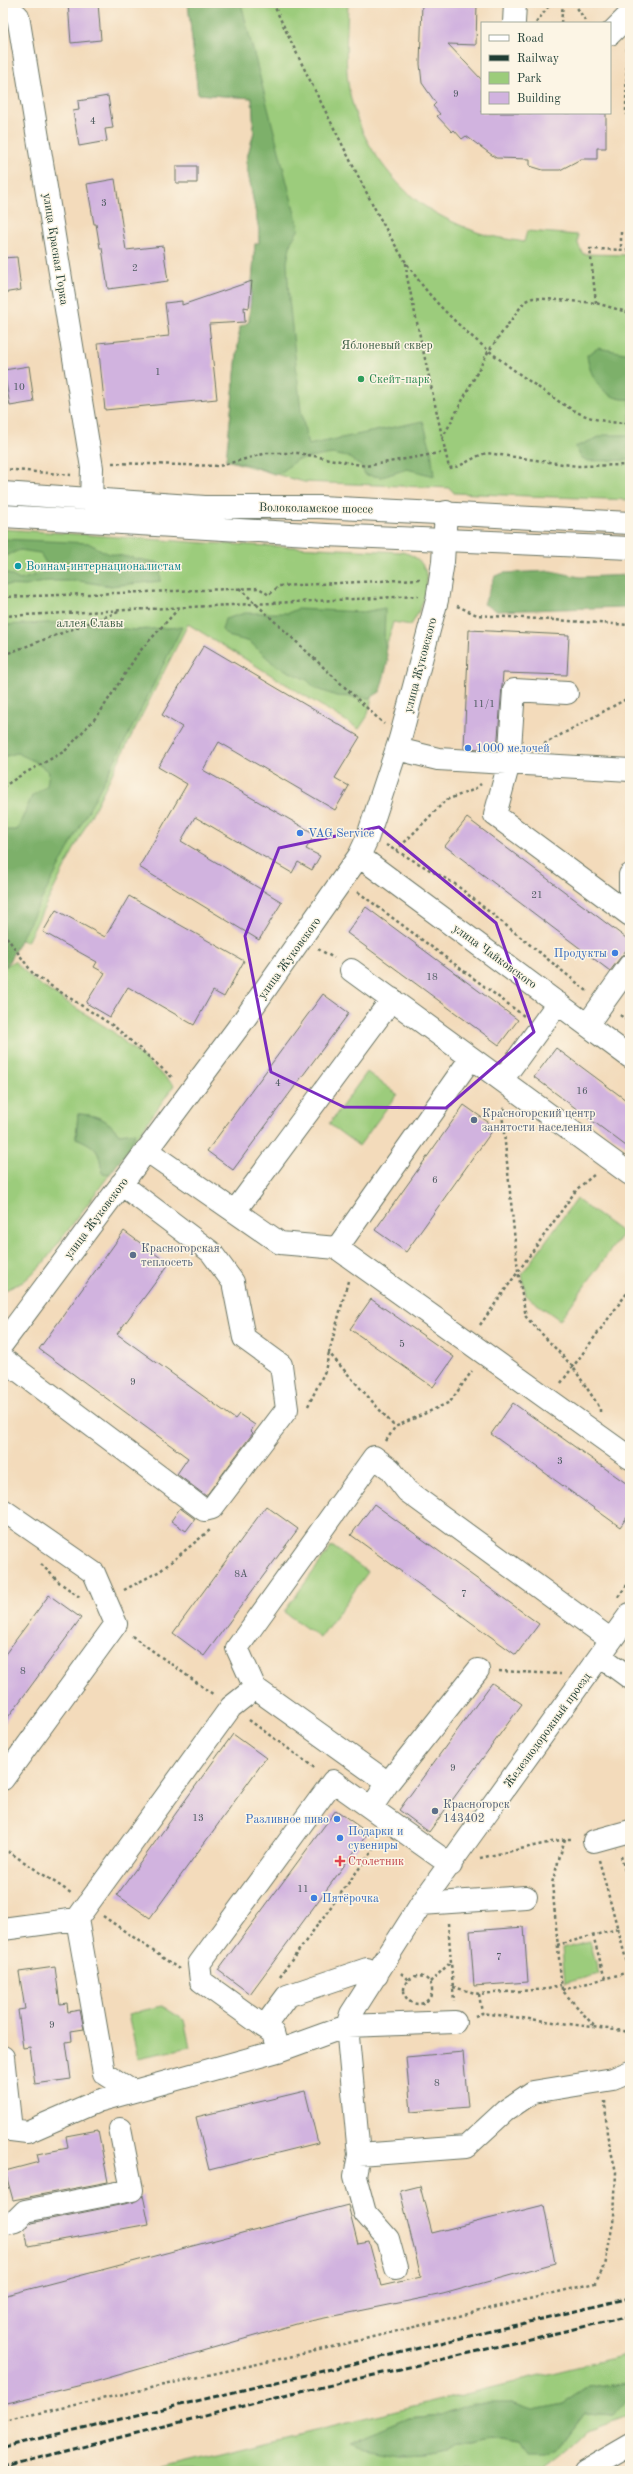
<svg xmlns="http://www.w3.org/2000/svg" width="633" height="2474" font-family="'Old Standard TT',serif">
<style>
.green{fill:#9ccc7b;stroke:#5e8458}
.forest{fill:#7db06b;stroke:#4e7650}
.building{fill:#d1b3df}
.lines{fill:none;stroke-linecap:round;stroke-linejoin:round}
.minor-casing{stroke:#697463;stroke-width:24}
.major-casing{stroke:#697463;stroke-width:24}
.path{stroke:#697463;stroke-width:2.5;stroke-dasharray:3 3;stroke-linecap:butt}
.minor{stroke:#fff;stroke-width:22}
.major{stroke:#fff;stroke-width:22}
.rail{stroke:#1f3d34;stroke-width:3;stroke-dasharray:6 3;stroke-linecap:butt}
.marked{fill:none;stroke:#7b2cbf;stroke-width:3;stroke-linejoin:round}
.leisure-dot{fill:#2e9e5b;stroke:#fcf5e5;stroke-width:1.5}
.culture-dot{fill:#0f9aa8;stroke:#fcf5e5;stroke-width:1.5}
.shop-dot{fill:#3f7fe0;stroke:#fcf5e5;stroke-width:1.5}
.service-dot{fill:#5c6f8a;stroke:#fcf5e5;stroke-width:1.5}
.health-dot{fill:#e0444e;stroke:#fcf5e5;stroke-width:1.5}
.labels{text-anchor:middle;stroke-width:3;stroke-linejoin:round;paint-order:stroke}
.number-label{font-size:10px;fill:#4c5a5f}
.street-label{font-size:12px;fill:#1f3d34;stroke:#fcf5e5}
.park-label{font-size:12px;fill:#385a42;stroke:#fcf5e5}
.leisure-label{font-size:12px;fill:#27864d;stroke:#fcf5e5;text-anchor:start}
.culture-label{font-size:12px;fill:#0d838f;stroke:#fcf5e5;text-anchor:start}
.shop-label{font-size:12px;fill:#366cbe;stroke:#fcf5e5;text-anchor:start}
.service-label{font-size:12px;fill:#4e5e75;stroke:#fcf5e5;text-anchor:start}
.health-label{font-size:12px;fill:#be3a42;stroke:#fcf5e5;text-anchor:start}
</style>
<rect width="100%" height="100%" fill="#fcf5e5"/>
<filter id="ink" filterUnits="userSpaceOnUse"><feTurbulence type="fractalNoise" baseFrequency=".025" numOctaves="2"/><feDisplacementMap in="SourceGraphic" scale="8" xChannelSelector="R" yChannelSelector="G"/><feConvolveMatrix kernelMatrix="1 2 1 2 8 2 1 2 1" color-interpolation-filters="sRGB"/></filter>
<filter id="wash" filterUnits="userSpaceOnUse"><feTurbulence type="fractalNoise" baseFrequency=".012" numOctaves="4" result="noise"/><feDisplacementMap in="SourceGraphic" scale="16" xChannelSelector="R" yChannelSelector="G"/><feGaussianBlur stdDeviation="0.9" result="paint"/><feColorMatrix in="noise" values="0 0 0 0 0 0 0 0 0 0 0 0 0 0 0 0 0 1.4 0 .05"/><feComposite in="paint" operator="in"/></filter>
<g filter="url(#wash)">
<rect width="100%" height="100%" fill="#f3dbbb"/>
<path class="green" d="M188,3H348C347,37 343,73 353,106C362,140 388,177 415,199C432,213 454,223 474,231C489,237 508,239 524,242L527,231L578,235V244L583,254L630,255V500L454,493L450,488L304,482L226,460L240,327L249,322L255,244L259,243V230L246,162L254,132L252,98L198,94Z
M3,529L206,543L402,552C440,561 427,601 411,625L393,622L367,717L359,729L188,624L27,942L3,935Z
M14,961L37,983L112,1031L174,1085L130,1147L135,1133L119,1134C107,1119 97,1115 78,1114L76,1138C96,1146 100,1151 102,1172L110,1174L42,1265L23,1282L3,1291V963L6,966Z
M367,1072L397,1094L359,1146L329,1124Z
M576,1199L623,1233L560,1320L526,1296L522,1274Z
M332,1546L368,1572L320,1638L284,1612Z
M590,1941L599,1974L565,1983L562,1948Z
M162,2006L184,2020L190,2047L138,2058L128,2014Z
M630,2354V2382L589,2387L563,2404L533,2411L513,2403L452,2411L441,2415L408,2418L370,2435L403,2455L428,2454L447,2450L457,2443H473L492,2438L557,2450L585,2413L614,2415L630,2399V2415L588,2431L569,2449L541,2471H151Z"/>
<path class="forest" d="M188,3H241L299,229L291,242L287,262L289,299L301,411L308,445L423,421L431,450L434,476L407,469L382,477L365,475L362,467L348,457L332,454L296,460L282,472L274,474L251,465L226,460L240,327L249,322L255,244L259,243V230L246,162L254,132L252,98L198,94Z
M598,348L630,354V399C605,402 589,377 587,355Z
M604,435H630V460L587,461L581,457L575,447Z
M3,539L88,543L107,553L159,563L161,581L110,586L79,581H47L26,586L3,585V571L20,580L50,570L40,553L20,550L3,557Z
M551,571L580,577L630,575V609L624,607L497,611L484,604L495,576L504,573Z
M385,608L384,640L388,661L380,692L370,698L336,696L315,688L307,680L275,665L250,642L228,636L222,630L225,619L245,613H288L297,609L363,612Z
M69,622L134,630L182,627L134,724L6,967L3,963V830H17L32,796L47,786L49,772L34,761L17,753L3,757V625Z
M78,1114C98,1115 107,1119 119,1134L135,1132L130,1147L110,1174L102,1173C100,1151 96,1146 76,1138Z
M630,2382V2399L614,2415L585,2413L557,2450L545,2456H528L520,2443L492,2438L473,2443H457L447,2450L428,2454L403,2455L364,2449L348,2443L408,2418L441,2415L473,2403H513L533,2410L563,2404L589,2387Z"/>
<g id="blocks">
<path class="building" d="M68,3H98L101,40L71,43Z
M422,3H477L476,45L448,44L482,80V113H606V148H597V159H581L560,170H543L530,166V159L496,158L466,136L462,139L454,130L452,132L437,116L440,114L433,106L436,103L422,83L420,64Z
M108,96L113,128L105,129L107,141L79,146L73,111L79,110L78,101Z
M176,166H197V183H176Z
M115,179L126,250L163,246L168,281L108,289L102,248H100L96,224H94L87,184Z
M17,257L21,290L3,293V258Z
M252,281L249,308L244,307L245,322L209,324L217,399L105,410L98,343L169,336L165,303L182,301V305Z
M29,366L34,402L10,406L4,370Z
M469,630L569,635L567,675L503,673L497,750L464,748Z
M204,645L360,737L335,778L349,786L335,810L219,742L203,770L315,834L306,849L320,856L312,870L298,862L292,873L195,817L181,841L282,902L259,940L139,867L187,784L158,767L182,727L162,715Z
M467,818L630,941V945L610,971L445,846Z
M129,896L244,961L224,997L213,991L194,1025L128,987L110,1017L86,1003L105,973L94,967L97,962L43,932L56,910L105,937Z
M366,907L518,1020L499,1045L347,933Z
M323,994L349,1013L233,1170L207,1151Z
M556,1048L630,1103V1149L534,1077Z
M464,1105L495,1127L406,1252L375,1230Z
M124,1231L169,1264L117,1334L235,1419L239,1414L255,1425L251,1431L253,1433L206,1496L177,1474L188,1458L39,1349Z
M371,1299L454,1357L433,1387L350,1329Z
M513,1403L630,1486V1513L620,1527L491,1434Z
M374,1504L539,1624L516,1655L351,1535Z
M266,1506L298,1529L204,1656L173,1633Z
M180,1508L195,1519L186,1531L171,1521Z
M49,1595L81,1618L3,1724V1657Z
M492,1683L522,1704L429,1832L399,1810Z
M233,1734L266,1758L150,1918L117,1895Z
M336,1810L368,1833L250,1994L218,1970Z
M524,1927L528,1982L474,1986L470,1931Z
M55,1967L60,2004L67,2003L68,2012L80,2010L84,2029L71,2031L72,2041L66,2042L71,2079L35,2084L30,2047L23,2048L18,2010L25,2009L19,1972Z
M463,2052L468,2107L411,2112L406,2057Z
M305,2091L318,2143L209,2170L196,2117Z
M98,2130L108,2182L13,2200L5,2171L39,2162L37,2154L68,2148L66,2136Z
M420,2186L432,2233L544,2205L555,2263L443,2294L300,2323L94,2382L3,2404V2296L348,2205L358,2244L369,2242L381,2286L421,2277L400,2191Z
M143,2195L149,2224L28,2246L25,2229L31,2223L134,2202Z"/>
</g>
</g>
<g filter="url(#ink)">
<use href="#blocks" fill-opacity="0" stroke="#697463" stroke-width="1"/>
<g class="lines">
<g class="minor-casing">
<path id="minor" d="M3,4L18,16L92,468L91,501
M514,23L515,3
M610,34L630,14
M567,693L514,690L509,763L495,815L630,915
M397,749L438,759L630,770
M359,856L630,1057
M630,875V892
M351,970L630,1174
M587,1025L630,965
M502,1080L558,1003
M146,1150L280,1243L337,1248L630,1458
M235,1211L392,999
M337,1248L471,1058
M3,1343L243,1021L359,856L367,839L400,739L437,600L443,562L446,512
M3,1359L204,1510L212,1508L287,1409L281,1365L244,1338L233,1282L211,1252L121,1184
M3,1510L94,1573L116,1624L3,1779
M600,1656L630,1678
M255,1688L237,1648L374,1457L390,1469L407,1491L611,1640
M388,1783L478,1670
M594,1841L630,1831
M421,1904L526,1897
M77,1919L231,1707L255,1688L388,1783L371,1808
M3,1929L77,1919L104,2073L132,2091
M264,2027L287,1996L367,1969L377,1975
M278,2051L273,2033L201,1981L199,1964L333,1781L451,1865
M3,2057L11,2130
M3,2129L27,2132L98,2101L278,2051L347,2026L455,2022
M359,2155L466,2147L505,2111L533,2092L613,2079L630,2072
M3,2224L15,2221L25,2211L132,2190L120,2129
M396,2268L388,2239L365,2213L355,2176L359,2155L347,2026L351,2014L421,1904L630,1614
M585,2471L630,2445"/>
</g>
<g class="major-casing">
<path id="major" d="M3,493L205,507H320L630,523
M3,516L326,535L630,548"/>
</g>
<path class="path" d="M273,3C298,58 325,110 352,164C375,209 398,257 431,296C461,330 495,357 532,383C569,408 584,423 630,423
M574,3L587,23
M536,23L551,3
M561,23L563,3
M627,48L626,112L630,122
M621,232V250
M406,263L407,277L449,468C464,467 473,456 487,453L577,466L630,465
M596,303L590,249L630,250
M442,439L488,352L525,301L533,298L596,303L630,313
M112,463L219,466L267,453H298L366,466L445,452
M3,469L71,475
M239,588L384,724
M3,597L259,588L269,595L279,586L420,579
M457,606L477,615L630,625
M3,616L418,596
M3,655L121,611
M544,744L630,697
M3,787L18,777L65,751L99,714L139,652L180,607
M386,845L455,884L587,991
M396,851L446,800L473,790L481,784
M358,892L524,1016
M3,932L34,975L115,1027L174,1079
M318,949L334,958
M620,1015L630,1023
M505,1108L502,1113L518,1271L526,1317L573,1367L600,1408V1412
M348,1281L329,1353L395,1427
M480,1325L577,1189L595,1174
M561,1383L630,1289
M308,1406L325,1371L329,1353
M386,1441L395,1427L450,1402L472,1371
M41,1564L60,1583L81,1598
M124,1590L160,1571L210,1530
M618,1597L630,1581
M132,1636L214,1695
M499,1671L561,1674
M249,1720L316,1769
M565,1839L552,1883L562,1990L595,2027
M3,1848L71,1893
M621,1856L630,1890
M480,1858L565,1839H573
M599,1860L630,1974
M103,1916L179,1969
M448,1923L454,2001
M593,1935L605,1979
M557,1945L618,1929
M401,1973L408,1980
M404 1990a14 14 0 1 1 28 0a14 14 0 1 1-28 0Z
M280,1976L380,1840
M430,1982L451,1962
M453,1987L479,1994L548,1989L561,1985
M562,1990L629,1972
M479,1994L482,2013
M475,2016L482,2013L624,2031L630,2034
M3,2421L311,2352L595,2283L605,2266L614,2217L616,2172L607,2134L605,2101"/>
<use href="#minor" class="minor"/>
<use href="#major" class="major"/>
<path class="rail" d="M3,2447L630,2298
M3,2467L275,2398L630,2316"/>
</g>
</g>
<path class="marked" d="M379,827L496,923L534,1032L446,1108L344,1107L271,1072L245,936L279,848Z"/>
<circle class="leisure-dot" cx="361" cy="379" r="4"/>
<circle class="culture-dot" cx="18" cy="566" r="4"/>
<g class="shop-dot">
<circle cx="468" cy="748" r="4"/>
<circle cx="300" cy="833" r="4"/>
<circle cx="615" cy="953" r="4"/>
<circle cx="337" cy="1819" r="4"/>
<circle cx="340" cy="1838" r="4"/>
<circle cx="314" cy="1898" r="4"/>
</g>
<g class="service-dot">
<circle cx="474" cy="1120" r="4"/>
<circle cx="133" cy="1255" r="4"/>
<circle cx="435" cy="1811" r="4"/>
</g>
<path class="health-dot" d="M338 1855h4v4h4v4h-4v4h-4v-4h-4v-4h4z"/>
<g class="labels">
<g class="number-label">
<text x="456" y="97">9</text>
<text x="93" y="124">4</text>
<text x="104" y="206">3</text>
<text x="135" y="271">2</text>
<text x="158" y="375">1</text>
<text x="19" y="390">10</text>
<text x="484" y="707">11/1</text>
<text x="537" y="898">21</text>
<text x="432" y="980">18</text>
<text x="278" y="1086">4</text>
<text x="582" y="1094">16</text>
<text x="435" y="1183">6</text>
<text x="402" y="1347">5</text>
<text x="133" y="1385">9</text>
<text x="560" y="1464">3</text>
<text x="241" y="1577">8А</text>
<text x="464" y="1597">7</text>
<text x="23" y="1674">8</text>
<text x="453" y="1771">9</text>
<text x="198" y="1821">13</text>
<text x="303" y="1892">11</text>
<text x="499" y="1960">7</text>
<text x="52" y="2028">9</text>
<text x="437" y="2086">8</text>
</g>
<g class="street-label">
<text transform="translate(56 249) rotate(81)" y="4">улица Красная Горка</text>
<text transform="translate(316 508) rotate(1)" y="4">Волоколамское шоссе</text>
<text transform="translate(420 665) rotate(-75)" y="4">улица Жуковского</text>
<text transform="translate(495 956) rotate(36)" y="4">улица Чайковского</text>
<text transform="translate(289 958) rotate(-54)" y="4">улица Жуковского</text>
<text transform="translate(96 1218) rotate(-53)" y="4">улица Жуковского</text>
<text transform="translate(547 1730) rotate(-54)" y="4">Железнодорожный проезд</text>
</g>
<g class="park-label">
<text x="387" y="349">Яблоневый сквер</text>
<text x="90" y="627">аллея Славы</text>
</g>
<g class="leisure-label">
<text x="369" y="383">Скейт-парк</text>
</g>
<g class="culture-label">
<text x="26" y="570">Воинам-интернационалистам</text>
</g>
<g class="shop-label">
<text x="476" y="752">1000 мелочей</text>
<text x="308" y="837">VAG Service</text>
<text x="607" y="957" text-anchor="end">Продукты</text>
<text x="329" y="1823" text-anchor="end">Разливное пиво</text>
<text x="348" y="1835">Подарки и<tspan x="348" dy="14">сувениры</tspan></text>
<text x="322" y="1902">Пятёрочка</text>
</g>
<g class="service-label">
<text x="482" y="1117">Красногорский центр<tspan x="482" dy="14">занятости населения</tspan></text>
<text x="141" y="1252">Красногорская<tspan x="141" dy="14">теплосеть</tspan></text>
<text x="443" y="1808">Красногорск<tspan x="443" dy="14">143402</tspan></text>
</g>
<g class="health-label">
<text x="348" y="1865">Столетник</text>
</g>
</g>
<rect width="633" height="2474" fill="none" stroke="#fcf5e5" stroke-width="16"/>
<rect x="481" y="22" width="130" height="92" fill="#fcf5e5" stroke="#a4ab9e"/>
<rect x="489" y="35" width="20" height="6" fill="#ffffff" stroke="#a4ab9e"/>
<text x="517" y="42" font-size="12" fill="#1f3d34">Road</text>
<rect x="489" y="55" width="20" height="6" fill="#1f3d34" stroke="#a4ab9e"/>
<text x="517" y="62" font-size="12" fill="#1f3d34">Railway</text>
<rect x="489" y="72" width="20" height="12" fill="#9ccc7b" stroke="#a4ab9e"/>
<text x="517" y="82" font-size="12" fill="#1f3d34">Park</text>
<rect x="489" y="92" width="20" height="12" fill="#d1b3df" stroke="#a4ab9e"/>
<text x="517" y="102" font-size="12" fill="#1f3d34">Building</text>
</svg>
